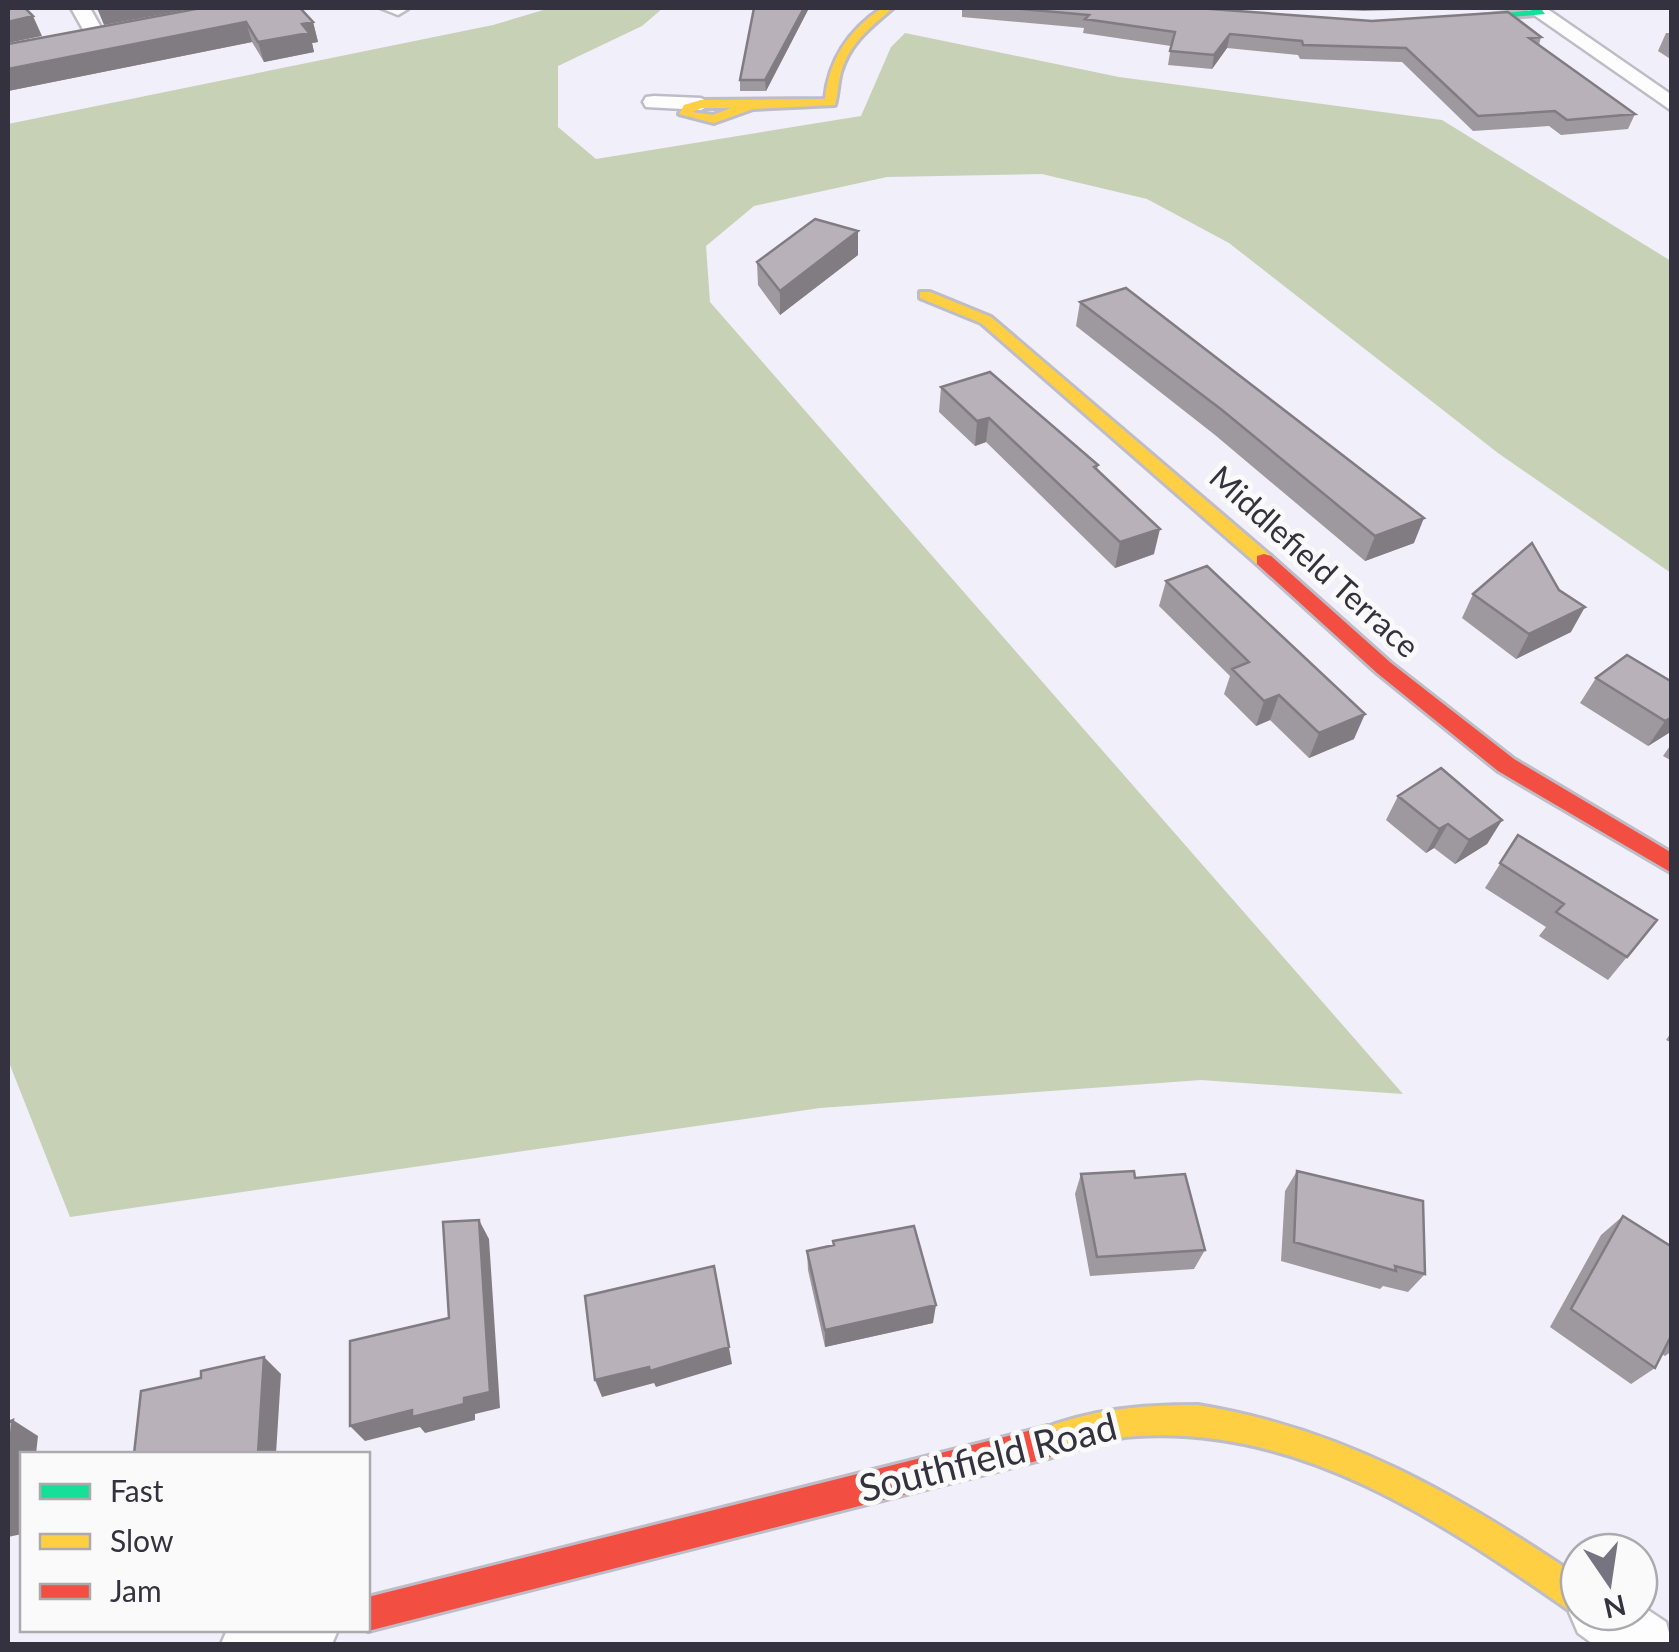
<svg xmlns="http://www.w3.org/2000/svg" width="1679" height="1652" font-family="Lato,sans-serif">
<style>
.forest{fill:#c7d1b5}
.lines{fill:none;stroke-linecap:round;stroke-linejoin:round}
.street-casing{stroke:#bebdc7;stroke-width:5}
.fast-casing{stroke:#bebdc7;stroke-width:6}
.slow-casing{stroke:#bebdc7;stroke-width:6}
.jam-casing{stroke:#bebdc7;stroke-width:6}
.street{fill:#fdfdfe;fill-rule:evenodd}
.fast{fill:#16e098;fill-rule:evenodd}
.slow{fill:#ffcf43;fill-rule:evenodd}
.jam{fill:#f24e42;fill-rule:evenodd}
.wall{fill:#9e989f}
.shaded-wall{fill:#817c82}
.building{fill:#b8b1b9;stroke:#817c82;stroke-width:2.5}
.labels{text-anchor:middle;stroke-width:10;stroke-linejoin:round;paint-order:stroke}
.street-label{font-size:32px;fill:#34323e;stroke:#fafafa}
.near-street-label{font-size:38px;fill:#34323e;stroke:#fafafa}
</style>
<rect width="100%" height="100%" fill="#f0effa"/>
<path class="forest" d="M550,8H663L642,26L558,66V127L596,159L861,116L891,47L905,33L1119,77L1442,120L1671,261V573L1498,453L1229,243L1147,199L1042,174L887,177L754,206L706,246L710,302L1403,1094L1201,1080L820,1108L70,1217L8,1060V124L493,25Z"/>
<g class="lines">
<g class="street-casing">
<path id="street" d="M71,8H90L107,38L104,42H90Z
M380,8H406L408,9L398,15Z
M1524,8H1546L1672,95V111Z
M654,96L701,98L712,104L701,110L646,107L643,102L646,97Z
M1579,1590V1612H1639V1604L1666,1622L1672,1644H1593L1578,1633L1569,1612Z
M227,1630H338L332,1644H221Z"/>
</g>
<g class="fast-casing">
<path id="fast" d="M1541,9L1545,14L1439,24L1434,21Z"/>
</g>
<g class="slow-casing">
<path id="slow" d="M882,8H893C871,27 850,42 841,72C838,83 838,94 835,105L753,109L714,123L679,114L684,105L701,100L825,99C829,59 849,30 882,8ZM702,108H731L713,115L692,112Z
M920,292H930L991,317L1271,556V564H1257L981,323L920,298Z
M1198,1405C1344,1429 1458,1495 1579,1577V1612H1583L1579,1614L1567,1609C1439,1520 1300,1426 1137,1436C1106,1437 1077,1450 1048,1458L1037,1453L1032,1442L1037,1431C1090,1409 1142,1405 1198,1405Z"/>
</g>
<g class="jam-casing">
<path id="jam" d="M1264,554L1271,556L1391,663L1514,759L1672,853V873L1498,771L1377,673L1257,564V556Z
M1048,1426L1059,1431L1064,1442L1059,1453L1048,1458L368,1631L365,1630H368V1597Z"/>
</g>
<use href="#street" class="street"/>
<use href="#fast" class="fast"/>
<use href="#slow" class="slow"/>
<use href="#jam" class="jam"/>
</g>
<path class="wall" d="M201,8L313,22L318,42L312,43L314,52L264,62L252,42L8,91V44Z
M754,8H809L766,91H740V80Z
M962,8H1197L1541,37L1539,45L1635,114L1628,129L1561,135L1549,126L1473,131L1402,62L1300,59L1298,55L1227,48L1212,69L1168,65L1171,46L1083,33L1084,28L962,17Z
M1281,8H1469L1364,11Z
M1666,33H1672V60L1658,51Z
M858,255L780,315L758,285L757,262Z
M1080,302L1414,543L1365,561L1215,435L1076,326Z
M941,387L1098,465L1097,470L1154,554L1115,568L986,442L975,446L939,412Z
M1166,581L1354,739L1309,758L1270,720L1256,726L1224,694L1230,676L1159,606Z
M1473,594L1571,632L1516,659L1462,618Z
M1596,678L1672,682V731L1648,746L1580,703Z
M1672,743V761L1663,756Z
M1398,796L1502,820L1487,844L1455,864L1434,848L1426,853L1386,820Z
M1518,835L1627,957L1608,980L1539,936L1546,927L1485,888Z
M1672,1031V1043L1666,1040Z
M1297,1171L1425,1274L1408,1292L1383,1286L1380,1289L1281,1261L1285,1191Z
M1081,1174L1135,1178L1205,1250L1194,1269L1090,1276L1075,1194Z
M1623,1216L1672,1247V1351L1665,1356L1662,1354L1655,1368L1631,1384L1550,1327L1601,1235Z
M807,1251L933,1323L825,1347L808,1270Z"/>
<path class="shaded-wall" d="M97,8H197L104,25Z
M804,8H809L766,91L765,80Z
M33,16L42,36L8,43V22Z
M246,22L252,42L8,91V69Z
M313,22L318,42L312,43L314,52L264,62L258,42L302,24Z
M1230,34L1227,48L1212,69L1214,55Z
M858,231V255L780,315V291Z
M989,418L986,442L975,446L977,421Z
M1424,518L1414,543L1365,561L1375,536Z
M1160,529L1154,554L1115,568L1120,542Z
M1585,607L1571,632L1516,659L1529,634Z
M1279,695L1270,720L1256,726L1264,701Z
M1365,714L1354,739L1309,758L1319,733Z
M1672,717V731L1648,746L1665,721Z
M1502,820L1487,844L1455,864L1469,840Z
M1448,824L1434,848L1426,853L1439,829Z
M479,1220L489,1239L500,1408L475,1414V1420L425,1433L420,1427L365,1441L350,1426L464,1398Z
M714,1266L732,1364L656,1387L654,1383L602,1397L595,1380Z
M936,1305L933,1323L825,1347V1330Z
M264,1357L281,1374L276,1454H252Z
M13,1420L38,1436L36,1454H22V1534L8,1537V1456Z"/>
<path class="building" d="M8,8H25L33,16L8,22Z
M201,8H300L313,22L302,24L309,33L258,42L246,22L8,69V44Z
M754,8H804L765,80H740Z
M1011,8H1197L1372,21L1508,12L1541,37L1529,38L1635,114L1567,120L1555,111L1478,116L1406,48L1303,45L1302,41L1230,34L1214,55L1170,51L1175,32L1085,19L1089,15Z
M815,219L858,231L780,291L757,262Z
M1126,288L1424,518L1375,536L1222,410L1080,302Z
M990,372L1098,465L1094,467L1160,529L1120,542L989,418L977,421L941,387Z
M1532,543L1559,590L1585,607L1529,634L1473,594Z
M1207,566L1365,714L1319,733L1279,695L1264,701L1232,669L1249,662L1166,581Z
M1627,655L1672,682V717L1665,721L1596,678Z
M1441,768L1502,820L1469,840L1448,824L1439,829L1398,796Z
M1518,835L1657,920L1627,957L1556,912L1564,904L1500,863Z
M1134,1171L1135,1178L1185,1174L1205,1250L1097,1257L1081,1174Z
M1297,1171L1423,1201L1425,1274L1395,1266L1396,1271L1294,1242Z
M1623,1216L1672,1247V1334L1655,1368L1571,1309Z
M479,1220L490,1392L464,1398V1404L412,1417V1410L350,1426V1341L449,1318L443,1222Z
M914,1226L936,1305L825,1330L807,1251L834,1245L833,1241Z
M714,1266L729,1347L650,1371L649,1367L595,1380L585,1296Z
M264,1357L258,1453L252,1454H134L141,1391L201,1378V1371Z
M13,1420L8,1456V1422Z"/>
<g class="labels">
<g class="street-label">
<text transform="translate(1314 562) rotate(42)" y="11">Middlefield Terrace</text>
</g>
<g class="near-street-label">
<text transform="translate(988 1458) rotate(-14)" y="13">Southfield Road</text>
</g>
</g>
<rect width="1679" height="1652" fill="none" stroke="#34323e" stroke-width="20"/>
<rect x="20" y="1452" width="350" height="180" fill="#fafafa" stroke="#abaaaf" stroke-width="2.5"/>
<rect x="40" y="1484" width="50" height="15" fill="#16e098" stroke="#abaaaf" stroke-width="2.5"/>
<text x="110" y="1502" font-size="30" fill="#34323e">Fast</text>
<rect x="40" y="1534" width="50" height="15" fill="#ffcf43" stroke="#abaaaf" stroke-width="2.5"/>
<text x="110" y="1552" font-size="30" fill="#34323e">Slow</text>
<rect x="40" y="1584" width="50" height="15" fill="#f24e42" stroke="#abaaaf" stroke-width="2.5"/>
<text x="110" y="1602" font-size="30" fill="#34323e">Jam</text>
<g transform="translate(1609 1582) rotate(167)"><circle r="48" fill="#fafafa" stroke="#abaaaf" stroke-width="2.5"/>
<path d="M0-8L18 38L0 25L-18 38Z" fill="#767480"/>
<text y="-15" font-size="28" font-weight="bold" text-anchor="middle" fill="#34323e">N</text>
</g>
</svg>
